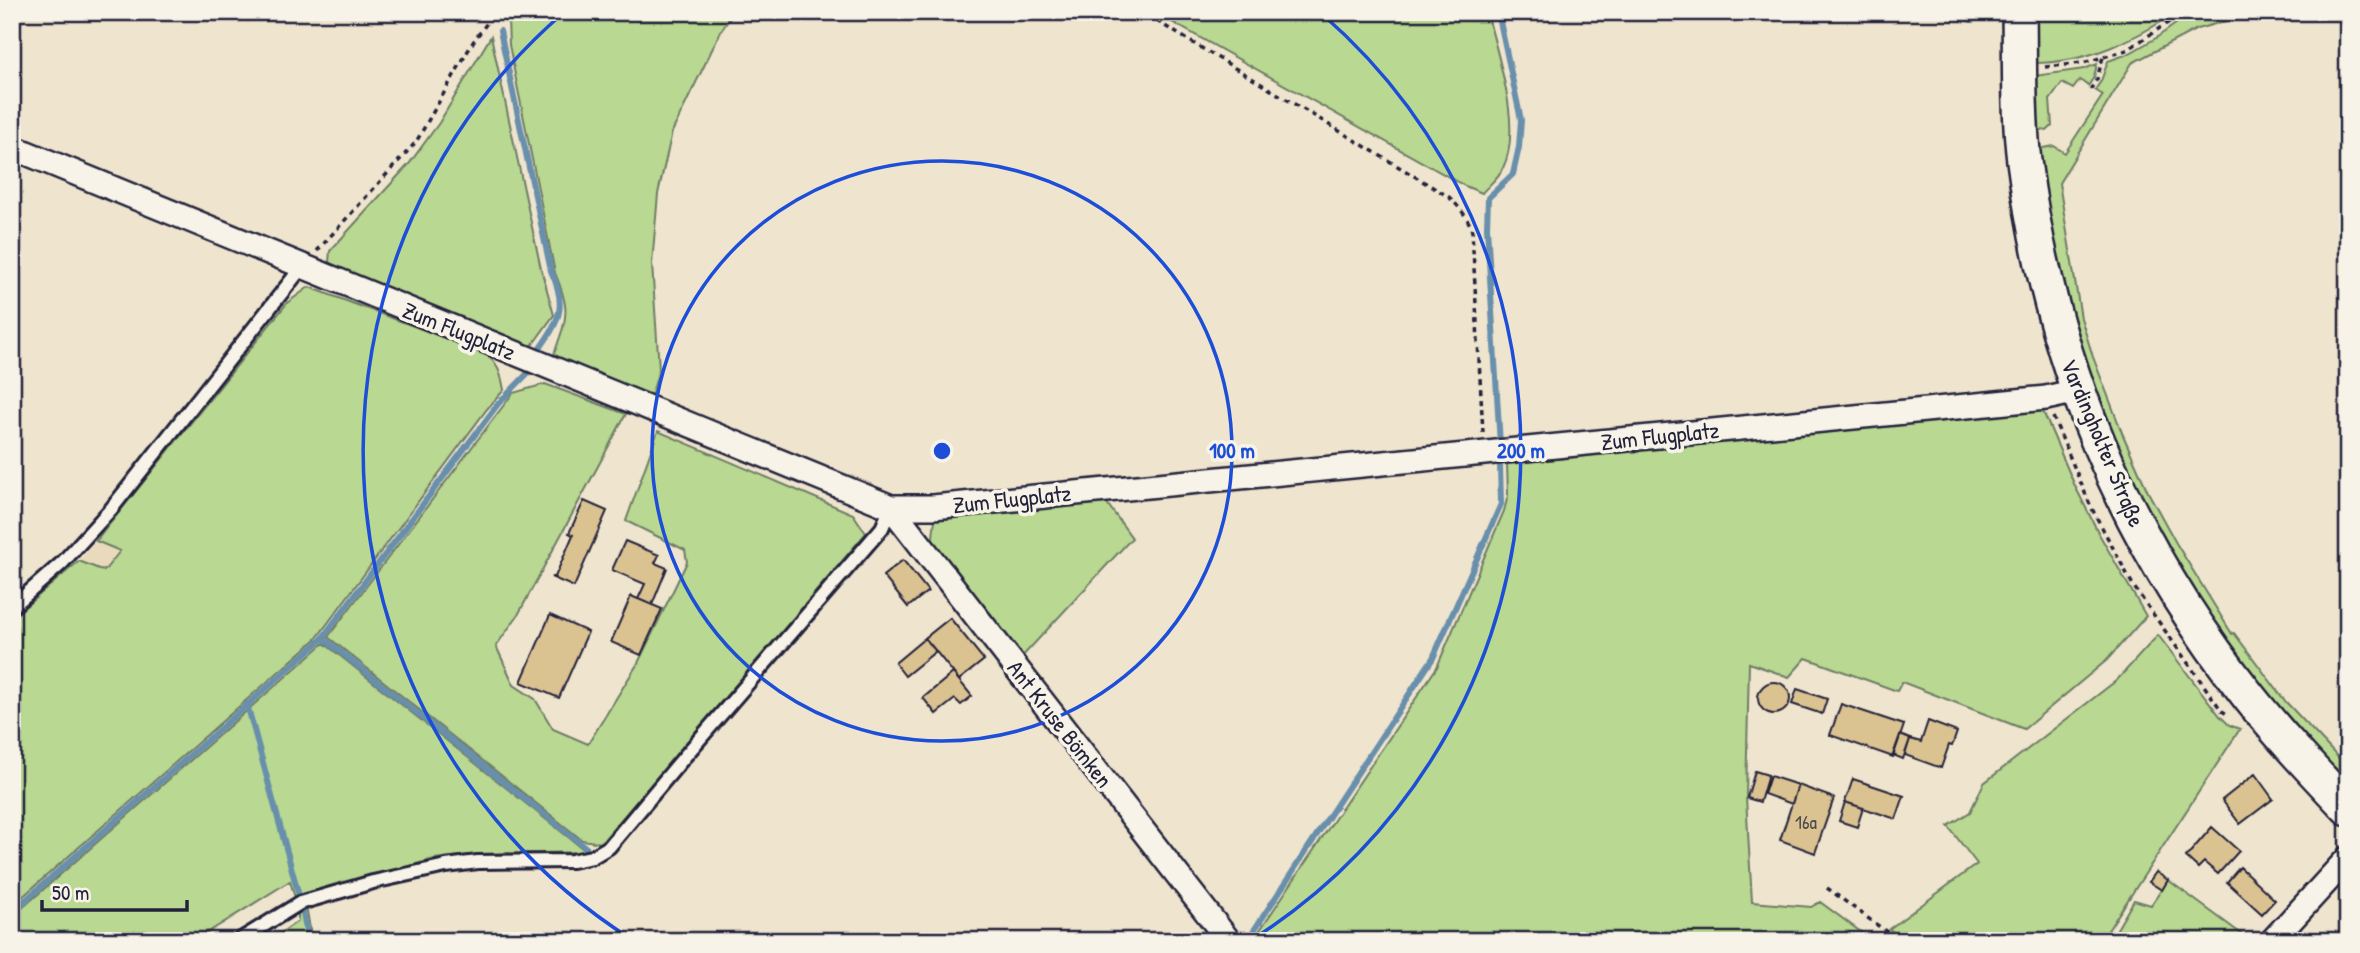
<svg xmlns="http://www.w3.org/2000/svg" width="2360" height="953" font-family="'Patrick Hand',sans-serif">
<style>
.built{fill:#e9dabc}
.green{fill:#b9d891;stroke:#6e7d66;stroke-width:2}
.lines{fill:none;stroke-linecap:round;stroke-linejoin:round}
.stream{stroke:#688fac;stroke-width:6}
.building{fill:#dbc291;stroke:#22223b;stroke-width:2}
.lane-casing{stroke:#22223b;stroke-width:18}
.street-casing{stroke:#22223b;stroke-width:28}
.secondary-casing{stroke:#22223b;stroke-width:38}
.path{stroke:#22223b;stroke-width:3.5;stroke-dasharray:5 5;stroke-linecap:butt}
.lane{stroke:#f7f3e8;stroke-width:12}
.street{stroke:#f7f3e8;stroke-width:23}
.secondary{stroke:#f7f3e8;stroke-width:33}
.ring{fill:none;stroke:#1d4ed8;stroke-width:3.5}
.labels{text-anchor:middle;stroke-width:7;stroke-linejoin:round;paint-order:stroke}
.number-label{font-size:19px;fill:#504a50}
.street-label{font-size:23px;fill:#22223b;stroke:#f7f3e8}
.centre{fill:#1d4ed8;stroke:#f7f3e8;stroke-width:3.5}
.ring-label{font-size:21px;text-anchor:middle;font-weight:bold;fill:#1d4ed8;stroke:#f7f3e8;stroke-width:7;stroke-linejoin:round;paint-order:stroke}
</style>
<rect width="100%" height="100%" fill="#efe4ce"/>
<filter id="ink" filterUnits="userSpaceOnUse"><feTurbulence type="fractalNoise" baseFrequency=".0143" numOctaves="2"/><feDisplacementMap in="SourceGraphic" scale="14" xChannelSelector="R" yChannelSelector="G"/><feConvolveMatrix kernelMatrix="1 2 1 2 8 2 1 2 1" color-interpolation-filters="sRGB"/></filter>
<g filter="url(#ink)">
<path class="built" d="M96,541L120,551L104,572L79,561Z"/>
<path class="green" d="M511,12H734L721,31L672,132L658,194L652,264L659,369L651,397L553,357C566,319 572,313 555,273L509,45L508,19Z
M1168,12H1487C1497,55 1523,127 1503,168C1499,177 1488,186 1482,193L1465,186L1165,18Z
M2029,12H2177C2134,40 2087,63 2034,63Z
M2207,12H2259L2197,29L2132,63L2059,183L2081,318L2093,357L2123,435L2148,492L2176,543L2232,634L2234,633L2286,702L2348,768V795L2280,721L2138,510L2056,288L2038,152L2043,148L2054,146L2065,153L2103,95L2095,90L2101,81L2108,61L2128,54L2156,38L2184,18Z
M491,36L541,269L554,315L530,348L337,268L329,262L330,251L409,164L439,123Z
M2097,64L2094,77L2088,86L2080,80L2073,89L2062,83L2050,100L2052,126L2047,131L2036,129L2034,76L2084,69Z
M309,287L483,352C498,363 501,373 504,390L487,409L316,639L12,906V618L79,561L104,571L120,551L96,541L287,303Z
M545,384L626,414L518,615L496,646L514,685L535,699L553,729L588,744L638,663L687,562L685,550L626,521L658,431L853,514L866,533L601,843L582,840L328,637L513,393Z
M2042,409L2075,486L2099,534L2146,616L2107,660L2024,729L1902,682L1897,691L1806,658L1789,677L1749,663L1746,797L1752,902L1811,907L1820,902L1873,941H1258L1260,930L1437,667L1504,511L1508,495L1507,464Z
M1106,502L1132,538L1020,659L932,546L935,519Z
M2158,635L2220,716L2229,725L2240,729L2101,941H1906L1889,929L1977,864L1948,826L1970,812L1984,783L2117,680Z
M324,643L587,852L480,854L434,859L295,898L290,881L194,941H12V917Z
M2168,880L2251,941H2110L2134,900L2151,905Z
M306,905L312,941H269L298,921V909Z"/>
<g class="lines">
<path class="stream" d="M1498,12L1521,120L1519,147L1513,174L1488,198L1487,227L1500,445
M1944,12L1972,20
M500,31L551,271C568,307 559,321 538,351
M323,638L589,850
M247,704L299,896
M302,907L308,941
M12,912L321,640L498,404L527,374
M1247,941L1433,658L1501,504L1500,465"/>
</g>
<path class="building" d="M584,501L607,511L574,587L551,577H555L573,535L569,533Z
M625,541L659,555L655,563L667,568L652,605L638,599L645,584L612,570Z
M903,560L928,591L908,607L883,576Z
M631,596L662,609L641,655L611,642Z
M550,615L588,632L559,698L521,682Z
M950,618L984,660L959,680L925,638Z
M925,638L936,651L905,676L895,663Z
M953,673L972,696L961,705L955,699L936,714L923,698Z
M1758 698a16 16 0 1 1 32 0a16 16 0 1 1-32 0Z
M1797,689L1827,699L1822,714L1792,704Z
M1841,704L1904,725L1893,757L1830,735Z
M1928,721L1957,732L1952,746L1949,745L1941,768L1905,755L1910,739L1921,742Z
M1900,735L1910,739L1903,759L1893,755Z
M1755,771L1768,775L1760,802L1747,798Z
M2255,774L2273,799L2240,824L2222,800Z
M1770,776L1798,785L1792,804L1764,794Z
M1853,779L1904,796L1896,819L1845,802Z
M1798,785L1834,798L1815,853L1780,840Z
M1845,802L1863,808L1857,827L1839,821Z
M2212,827L2239,851L2218,874L2204,862L2198,868L2186,857Z
M2240,867L2275,900L2262,914L2227,882Z
M2156,872L2168,880L2162,890L2149,882Z"/>
<g class="lines">
<g class="lane-casing">
<path id="lane" d="M12,607L62,563L112,508L302,267
M238,941L300,903L373,882L446,866L478,862L572,861L592,857L609,847L685,756L882,528L891,507"/>
</g>
<g class="street-casing">
<path id="street" d="M12,147L891,507H933L1987,404L2046,398L2077,391
M891,507L1229,941
M2272,941L2348,858"/>
</g>
<g class="secondary-casing">
<path id="secondary" d="M2019,12C2020,61 2018,112 2024,161C2050,362 2124,538 2249,697C2280,736 2314,772 2348,808"/>
</g>
<path class="path" d="M1155,12V20L1449,197C1460,208 1468,217 1472,231L1483,433
M2045,67L2083,63L2127,50L2181,14L2188,12
M2090,90L2097,79L2103,57
M317,251L416,142L473,42L495,12
M2053,417L2091,507L2134,587L2222,711L2230,716
M1827,888L1899,941"/>
<use href="#lane" class="lane"/>
<use href="#street" class="street"/>
<use href="#secondary" class="secondary"/>
</g>
</g>
<g class="ring">
<circle cx="942" cy="451" r="290"/>
<path d="M631 939A579 579 0 0 1 562 14M1322 14A579 579 0 0 1 1253 939"/>
</g>
<g class="labels">
<g class="number-label">
<text x="1806" y="829">16a</text>
</g>
<g class="street-label">
<text transform="translate(459 331) rotate(22)" y="8">Zum Flugplatz</text>
<text transform="translate(1660 436) rotate(-6)" y="8">Zum Flugplatz</text>
<text transform="translate(2103 443) rotate(67)" y="8">Vardingholter Straße</text>
<text transform="translate(1012 499) rotate(-6)" y="8">Zum Flugplatz</text>
<text transform="translate(1060 724) rotate(52)" y="8">Ant Kruse Bömken</text>
</g>
</g>
<circle cx="942" cy="451" r="10" class="centre"/>
<g class="ring-label">
<text x="1232" y="458">100 m</text>
<text x="1521" y="458">200 m</text>
</g>
<rect width="2360" height="953" fill="none" stroke="#f7f3e8" stroke-width="42"/>
<rect x="21" y="21" width="2318" height="911" fill="none" stroke="#22223b" stroke-width="2.5" filter="url(#ink)"/>
<path d="M42 900v10h145v-10" fill="none" stroke="#22223b" stroke-width="3.5"/>
<text x="52" y="900" font-size="21" fill="#22223b" stroke="#f7f3e8" stroke-width="5" paint-order="stroke">50 m</text>
</svg>
